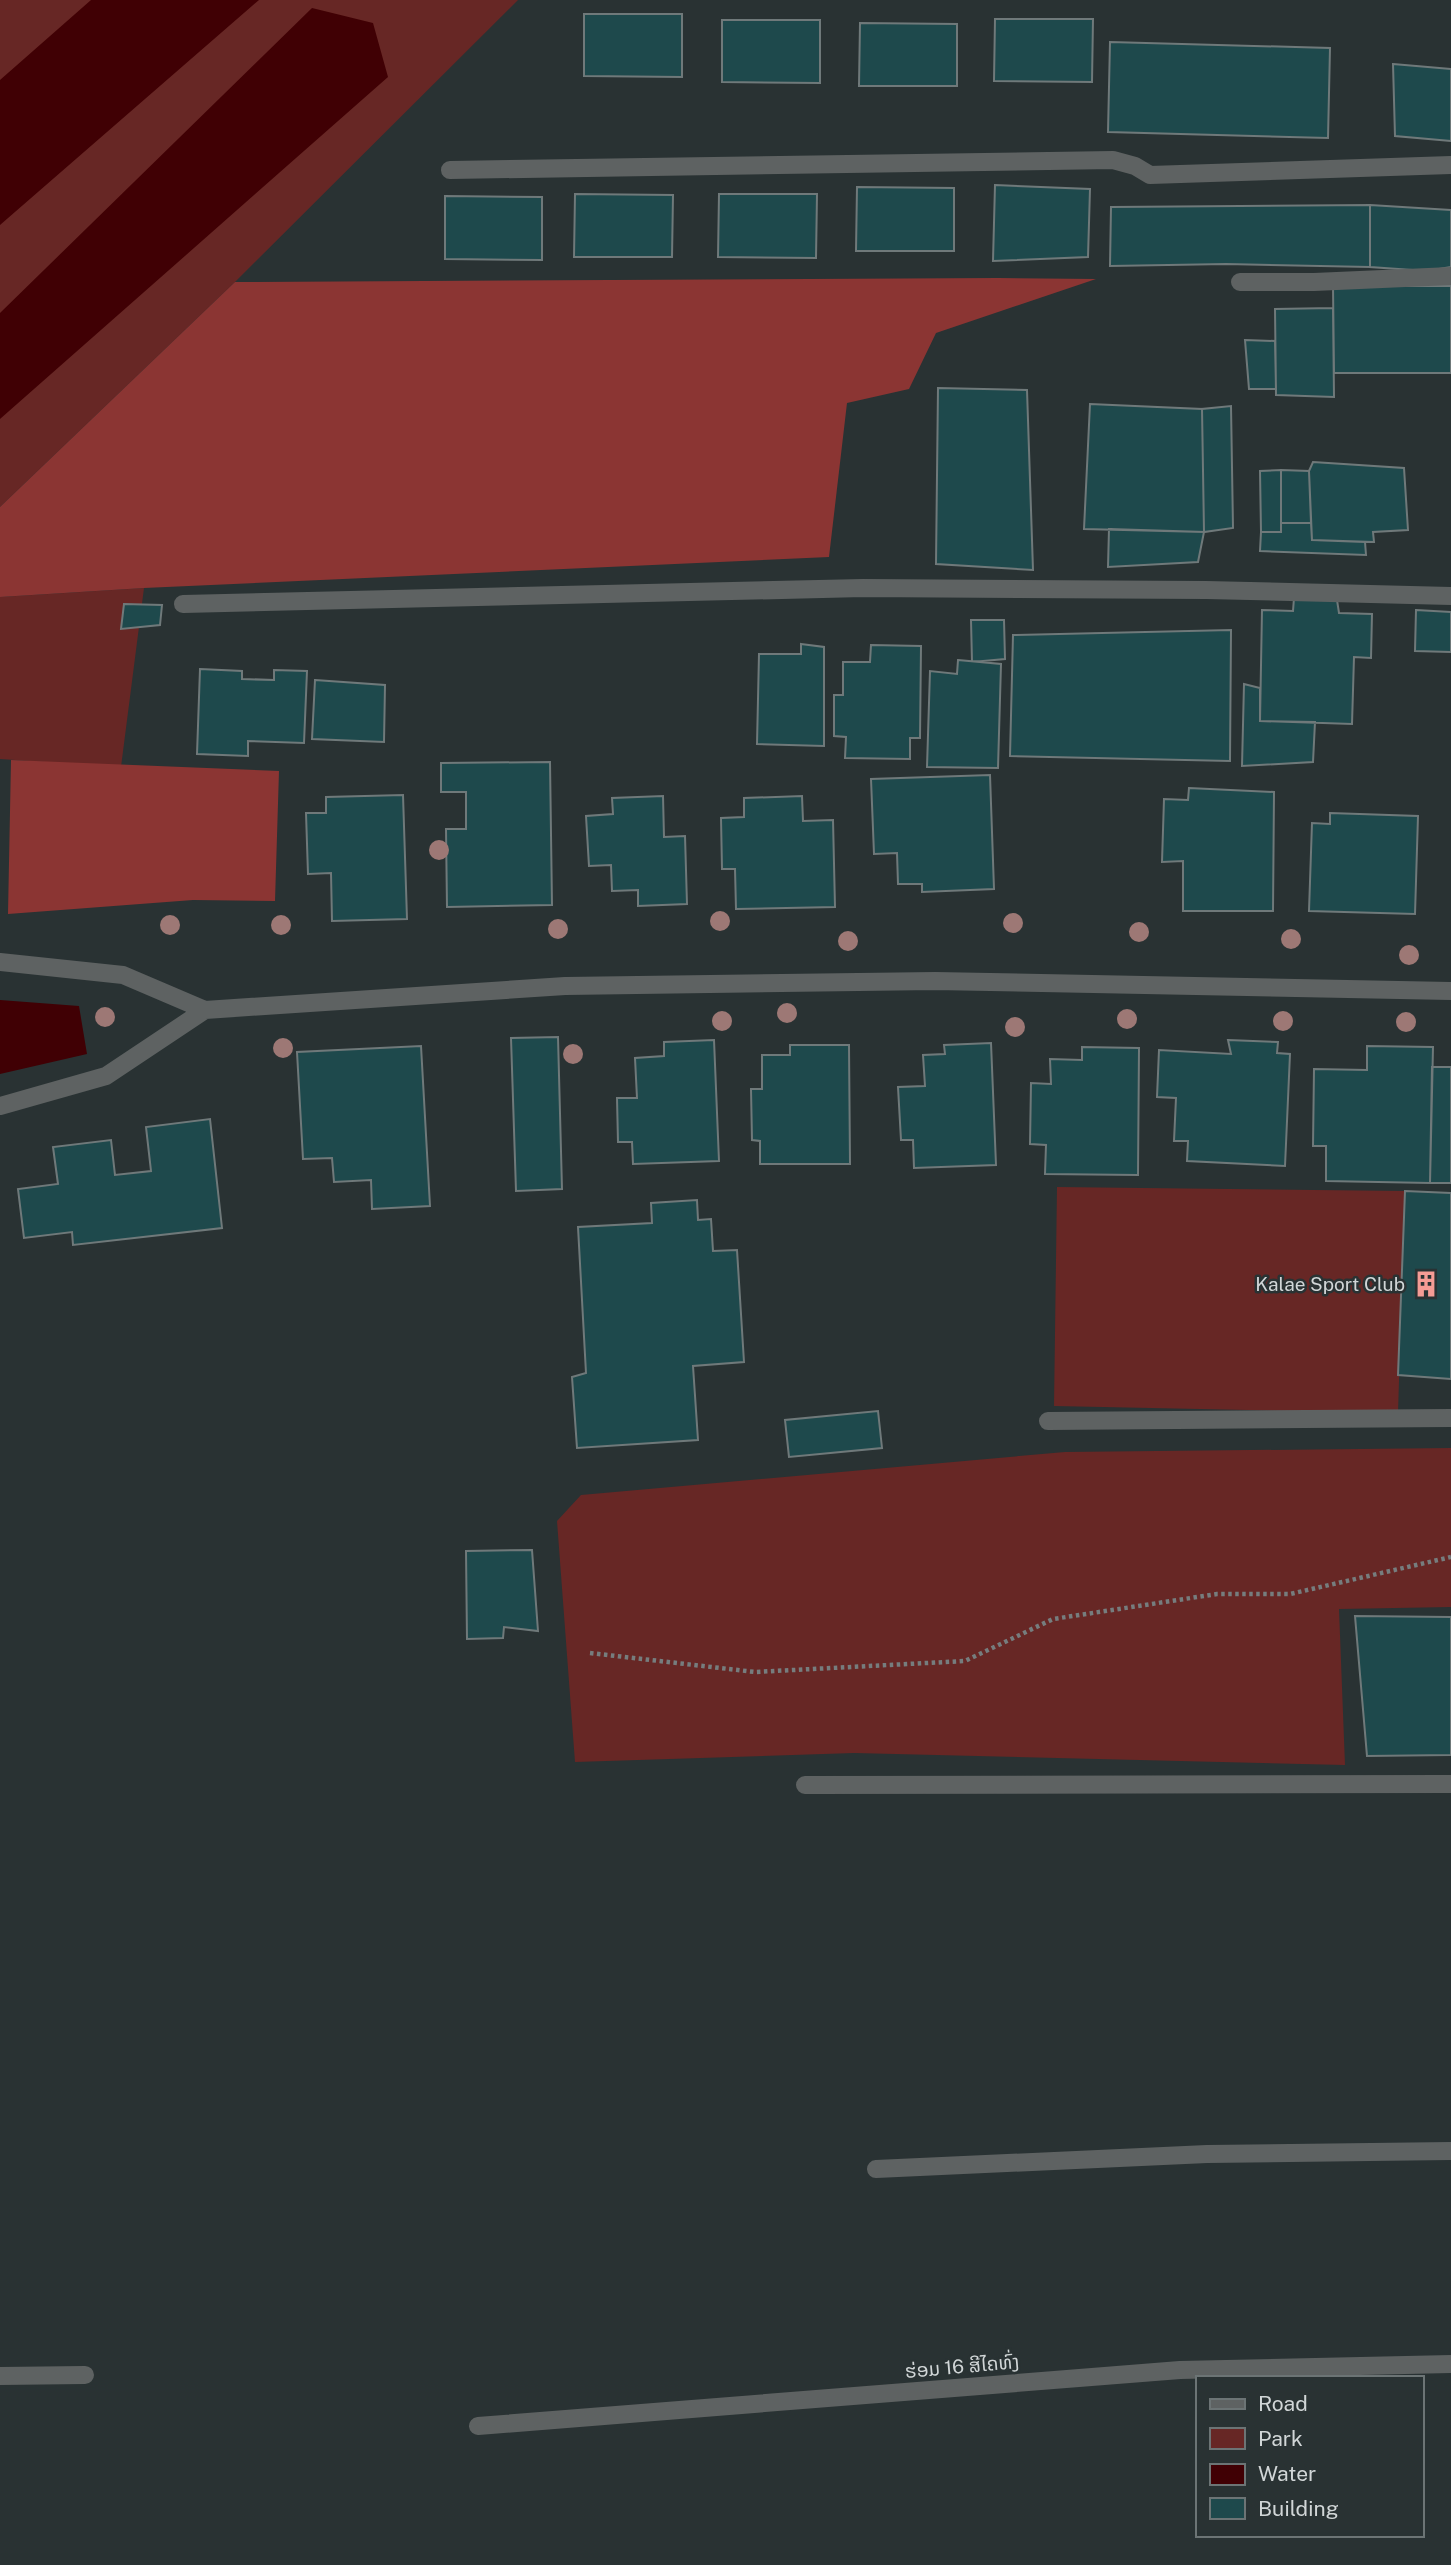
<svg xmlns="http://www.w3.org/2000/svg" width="1451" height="2565" font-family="'Public Sans','Noto Sans Lao',sans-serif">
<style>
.green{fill:#672725}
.forest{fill:#8b3533}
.water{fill:#400004}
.building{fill:#1e494c;stroke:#6f797a;stroke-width:2}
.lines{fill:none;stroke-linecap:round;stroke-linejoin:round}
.path{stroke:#767d7e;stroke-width:4.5;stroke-dasharray:3.5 3.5;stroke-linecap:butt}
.minor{stroke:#5e6262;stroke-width:18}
.tree{fill:#9d7875}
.labels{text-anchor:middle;stroke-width:5;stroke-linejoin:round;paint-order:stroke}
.poi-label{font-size:19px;fill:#d1d6d7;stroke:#293233;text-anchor:end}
.street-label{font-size:19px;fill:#d1d6d7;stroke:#293233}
</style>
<rect width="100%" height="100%" fill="#293233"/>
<path class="green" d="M0,0H518L235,282L0,507Z
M144,588L121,767L0,759V597Z
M1057,1187L1405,1191L1398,1413L1054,1406Z
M1451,1448V1607L1339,1609L1345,1765L854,1753L575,1762L557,1521L581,1495L1065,1452Z"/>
<path class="forest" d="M998,278L1096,279L936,333L909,389L847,403L829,557L144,588L0,597V507L235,282Z
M11,760L279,771L275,901L193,900L8,914Z"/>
<path class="water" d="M91,0H259L0,225V80Z
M312,8L373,23L388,77L0,419V313Z
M0,1000L79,1006L87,1054L0,1074Z"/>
<path class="building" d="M584,14H682V77L584,76Z
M995,19H1093L1092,82L994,81Z
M722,20H820V83L722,82Z
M860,23L957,24V86H859Z
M1110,42L1330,48L1328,138L1108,132Z
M1393,64L1451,69V141L1395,136Z
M995,185L1090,189L1088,257L993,261Z
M857,187L954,188V251H856Z
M575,194L673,195L672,257H574Z
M719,194H817L816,258L718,257Z
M445,196L542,197V260L445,259Z
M1370,205V267L1226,264L1110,266L1111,207Z
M1370,205L1451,210V267L1427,271L1370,267Z
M1333,286H1451V373H1334Z
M1333,308L1334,397L1276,395L1275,309Z
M1245,340L1275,341L1276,389H1249Z
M938,388L1027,390L1033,570L936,564Z
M1090,404L1202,409L1204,532L1084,529Z
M1231,406L1233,528L1204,532L1202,409Z
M1313,462L1404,468L1408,530L1373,532L1374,542L1312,540L1309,471Z
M1281,470V532H1261L1260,471Z
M1281,470L1309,471L1311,523H1281Z
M1281,523H1311L1312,540L1365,542L1366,555L1260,551L1261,532H1281Z
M1109,529L1204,532L1198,562L1108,567Z
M1294,598L1337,600L1339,613L1372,614L1371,658L1354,657L1352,724L1260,721L1262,610L1293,611Z
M124,604L162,605L160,625L121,629Z
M1416,610L1451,612V652L1415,651Z
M971,620H1004L1005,659L972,662Z
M1231,630L1230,761L1010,756L1013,635Z
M801,644L824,647V746L757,744L759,654H801Z
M871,645L921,646L920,738H910V759L845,758L846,737L834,736V695H843V662H870Z
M958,660L1001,664L998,768L927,767L930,671L957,674Z
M200,669L242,671V679L274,680V670L307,671L304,743L248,741V756L197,754Z
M315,680L385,685L384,742L312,739Z
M1244,684L1260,688V721L1315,722L1313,762L1242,766Z
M550,762L552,905L447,907L446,829H466V792H441V763Z
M990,775L994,889L922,892V884H898L897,853L874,854L871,779Z
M1189,788L1274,792L1273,911H1183V861L1162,862L1164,799L1188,800Z
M403,795L407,919L332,921L331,873L308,874L306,813H326V797Z
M663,796L664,837L685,836L687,904L638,906V890L612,891L611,865L589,866L586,816L613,814L612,798Z
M802,796L803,821L833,820L835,907L736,909L735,869H722L721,818L744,817V798Z
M1330,813L1418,816L1415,914L1309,911L1312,823L1330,824Z
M558,1037L562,1189L516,1191L511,1038Z
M714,1040L719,1161L633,1164L632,1142H618L617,1098H637L635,1058L664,1056V1042Z
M1228,1040L1278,1042L1277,1053L1290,1054L1285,1166L1187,1161L1188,1141H1174L1176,1098L1157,1097L1159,1050L1231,1054Z
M991,1043L996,1165L914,1168L913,1140H901L898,1087L925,1086L923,1055L945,1054L944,1045Z
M790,1045H849L850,1164H760V1141L752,1140L751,1089H762V1055H790Z
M421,1046L430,1206L372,1209L371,1180L334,1182L332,1158L303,1159L297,1052Z
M1367,1046L1433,1047L1430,1183L1326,1181V1146H1313L1314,1069L1367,1070Z
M1082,1047L1139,1048L1138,1175L1045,1174L1046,1145L1030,1144L1031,1083L1051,1084L1050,1059L1082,1060Z
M1432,1067H1451V1183H1430Z
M210,1119L222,1228L73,1245L72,1232L24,1238L18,1189L58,1184L53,1147L111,1140L115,1175L151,1171L146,1127Z
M1405,1191L1451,1193V1379L1398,1375Z
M697,1200L698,1220L711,1219L713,1251L737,1250L744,1362L693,1366L698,1440L577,1448L572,1377L586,1373L578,1227L652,1223L651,1203Z
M878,1411L882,1448L789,1457L785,1420Z
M532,1550L538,1631L504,1627L503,1638L467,1639L466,1551Z
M1355,1616L1451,1617V1755L1367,1756Z"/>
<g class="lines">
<path class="path" d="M590,1653L755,1672L965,1661L1053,1619L1217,1594H1290L1451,1557"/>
<path class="minor" d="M450,170L1113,160L1135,166L1150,175L1451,165
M1240,282H1314L1451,276
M183,604L863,588L1206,590L1451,596
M0,962L123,975L205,1010L565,986L935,981L1451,991
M0,1106L106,1076L205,1010
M1048,1421L1451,1418
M805,1785L1451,1784
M876,2169L1207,2154L1451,2151
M0,2376L85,2375
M478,2426L1180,2370L1451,2364"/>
</g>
<g class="tree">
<circle cx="439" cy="850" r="10"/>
<circle cx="720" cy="921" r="10"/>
<circle cx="1013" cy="923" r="10"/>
<circle cx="170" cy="925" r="10"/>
<circle cx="281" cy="925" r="10"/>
<circle cx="558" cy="929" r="10"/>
<circle cx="1139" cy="932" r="10"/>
<circle cx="1291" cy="939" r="10"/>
<circle cx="848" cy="941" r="10"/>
<circle cx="1409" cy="955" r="10"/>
<circle cx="787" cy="1013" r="10"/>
<circle cx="105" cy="1017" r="10"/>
<circle cx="1127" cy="1019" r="10"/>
<circle cx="722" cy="1021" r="10"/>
<circle cx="1283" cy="1021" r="10"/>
<circle cx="1406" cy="1022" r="10"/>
<circle cx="1015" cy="1027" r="10"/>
<circle cx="283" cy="1048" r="10"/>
<circle cx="573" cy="1054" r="10"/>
</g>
<defs>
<g id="building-bare" transform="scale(2.1)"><path d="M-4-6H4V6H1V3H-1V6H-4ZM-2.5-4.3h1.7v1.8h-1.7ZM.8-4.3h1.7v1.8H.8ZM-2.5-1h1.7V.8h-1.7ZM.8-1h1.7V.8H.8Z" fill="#f59c95" stroke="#293233" stroke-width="2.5" paint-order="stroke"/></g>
</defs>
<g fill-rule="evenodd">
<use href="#building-bare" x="1426" y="1284"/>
</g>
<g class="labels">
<g class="poi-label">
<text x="1405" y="1291">Kalae Sport Club</text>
</g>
<g class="street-label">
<text transform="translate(962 2366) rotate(-5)" y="7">ຮ່ອມ 16 ສີໄຄທົ່ງ</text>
</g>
</g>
<rect x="1196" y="2376" width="228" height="161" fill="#293233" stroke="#6c7475" stroke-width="2"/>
<rect x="1210" y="2399" width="35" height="10" fill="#5e6262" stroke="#6c7475" stroke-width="2"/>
<text x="1258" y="2411" font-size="21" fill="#d1d6d7">Road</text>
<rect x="1210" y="2428" width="35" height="21" fill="#672725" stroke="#6c7475" stroke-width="2"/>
<text x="1258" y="2446" font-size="21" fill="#d1d6d7">Park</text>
<rect x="1210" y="2464" width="35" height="21" fill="#400004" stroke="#6c7475" stroke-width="2"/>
<text x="1258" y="2481" font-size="21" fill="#d1d6d7">Water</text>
<rect x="1210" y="2498" width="35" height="21" fill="#1e494c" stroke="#6c7475" stroke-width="2"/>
<text x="1258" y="2516" font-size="21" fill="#d1d6d7">Building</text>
</svg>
